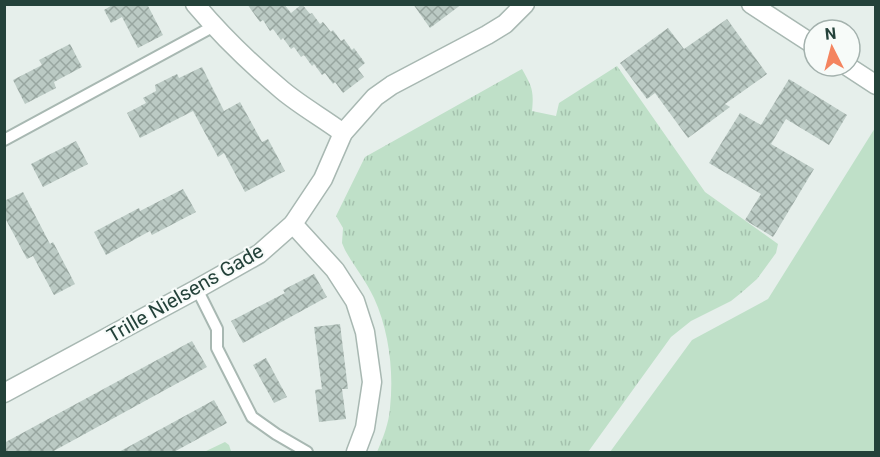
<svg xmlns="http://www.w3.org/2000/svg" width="880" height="457" font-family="Roboto,sans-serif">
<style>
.grass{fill:url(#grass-tufts)}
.park{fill:#bfe0c8}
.building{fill:url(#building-cross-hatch)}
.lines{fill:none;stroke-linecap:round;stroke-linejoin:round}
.service-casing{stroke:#a8b8b2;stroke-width:14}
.minor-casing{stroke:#a8b8b2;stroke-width:21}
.tertiary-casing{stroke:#a8b8b2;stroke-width:21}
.service{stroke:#fff;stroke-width:10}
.minor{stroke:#fff;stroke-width:18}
.tertiary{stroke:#fff;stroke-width:18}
.labels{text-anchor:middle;stroke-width:4.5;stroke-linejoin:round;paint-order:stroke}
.street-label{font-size:20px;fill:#24423a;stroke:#f7fbf9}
</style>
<defs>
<pattern id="grass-tufts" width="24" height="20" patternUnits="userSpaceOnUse" patternTransform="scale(1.5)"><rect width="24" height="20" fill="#bfe0c8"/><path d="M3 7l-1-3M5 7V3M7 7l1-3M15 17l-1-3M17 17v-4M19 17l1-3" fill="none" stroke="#a4c1ad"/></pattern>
<pattern id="building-cross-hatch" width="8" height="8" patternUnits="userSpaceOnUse" patternTransform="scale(1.5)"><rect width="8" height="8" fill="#bbcac4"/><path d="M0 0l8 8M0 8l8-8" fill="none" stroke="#98a6a0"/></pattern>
</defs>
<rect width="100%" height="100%" fill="#e6efeb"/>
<path class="grass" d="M617,66L705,192L778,244L776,253L757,279L741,293L731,301L691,321L671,337L588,452H377C383,438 389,423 390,408C394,371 389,331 374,298C366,281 354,266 345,250L342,243L343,228L336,216L365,157L522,69C532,87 534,90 532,111L556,116L559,103Z"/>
<path class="park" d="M875,128V452H610L692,340L768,299Z
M225,442L229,445L231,451L230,452H204Z"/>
<path class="building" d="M114,4H147L163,35L138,48L122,17L111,23L104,10Z
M247,4H284L291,13L302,4L310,14L312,13L320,24L323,22L331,32L333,30L341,41L344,39L352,50L354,48L365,63L358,69L364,77L343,93L335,82L333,84L325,73L322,75L314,64L312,66L304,55L301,57L294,47L291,49L283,38L281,40L273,29L270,31L263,20L260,22Z
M413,4H462L430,28Z
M727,19L767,74L725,104L730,107L688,138L655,93L647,99L620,63L668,28L684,49Z
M70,44L82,67L54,82L56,88L25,104L13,80L42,65L39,60Z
M202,67L224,111L240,102L262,142L268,139L285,171L245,192L224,153L218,157L193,111L140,138L127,113L146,103L143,98L156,91L155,85L177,74L179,78Z
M789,79L847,115L829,145L786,119L771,144L814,169L773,237L745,220L761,194L709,163L740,113L761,125Z
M76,141L88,164L43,187L31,164Z
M183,189L196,212L152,235L150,231L106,255L94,232L139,208L140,211Z
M23,192L50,244L53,242L75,284L54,295L33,256L27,259L4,216V201Z
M314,274L327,297L243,343L231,321L285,293L283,290Z
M340,324L348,389H342L346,419L319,422L315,390L322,389L314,327Z
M192,341L207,367L50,453H4V443Z
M266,358L287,397L274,403L253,365Z
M214,400L227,423L172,453H117Z"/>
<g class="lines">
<g class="service-casing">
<path id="service" d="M4,140L214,26
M197,289L217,329V348L252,417L276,434L307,452"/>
</g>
<g class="minor-casing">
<path id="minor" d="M195,4C221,35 251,64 282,90C301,106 323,118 343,133
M751,4L814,45
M847,66L876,85
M293,224L335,270L355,301L365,332L372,382L365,428L356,452"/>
</g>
<g class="tertiary-casing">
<path id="tertiary" d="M4,393L197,289L259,254L293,224L323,179L343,133L375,97L392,85L487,35L505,24L525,4"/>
</g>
<use href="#service" class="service"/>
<use href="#minor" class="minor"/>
<use href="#tertiary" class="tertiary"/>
</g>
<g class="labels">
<g class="street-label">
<text transform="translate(185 293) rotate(-30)" y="7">Trille Nielsens Gade</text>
</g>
</g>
<rect width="880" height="457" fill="none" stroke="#24423a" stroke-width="12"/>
<g transform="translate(832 48) rotate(354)"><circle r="28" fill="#f7fbf9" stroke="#a3b1ad" stroke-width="1.5"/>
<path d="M0-4.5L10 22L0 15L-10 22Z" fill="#f4845f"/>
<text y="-9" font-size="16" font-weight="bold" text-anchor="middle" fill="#24423a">N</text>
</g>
</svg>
